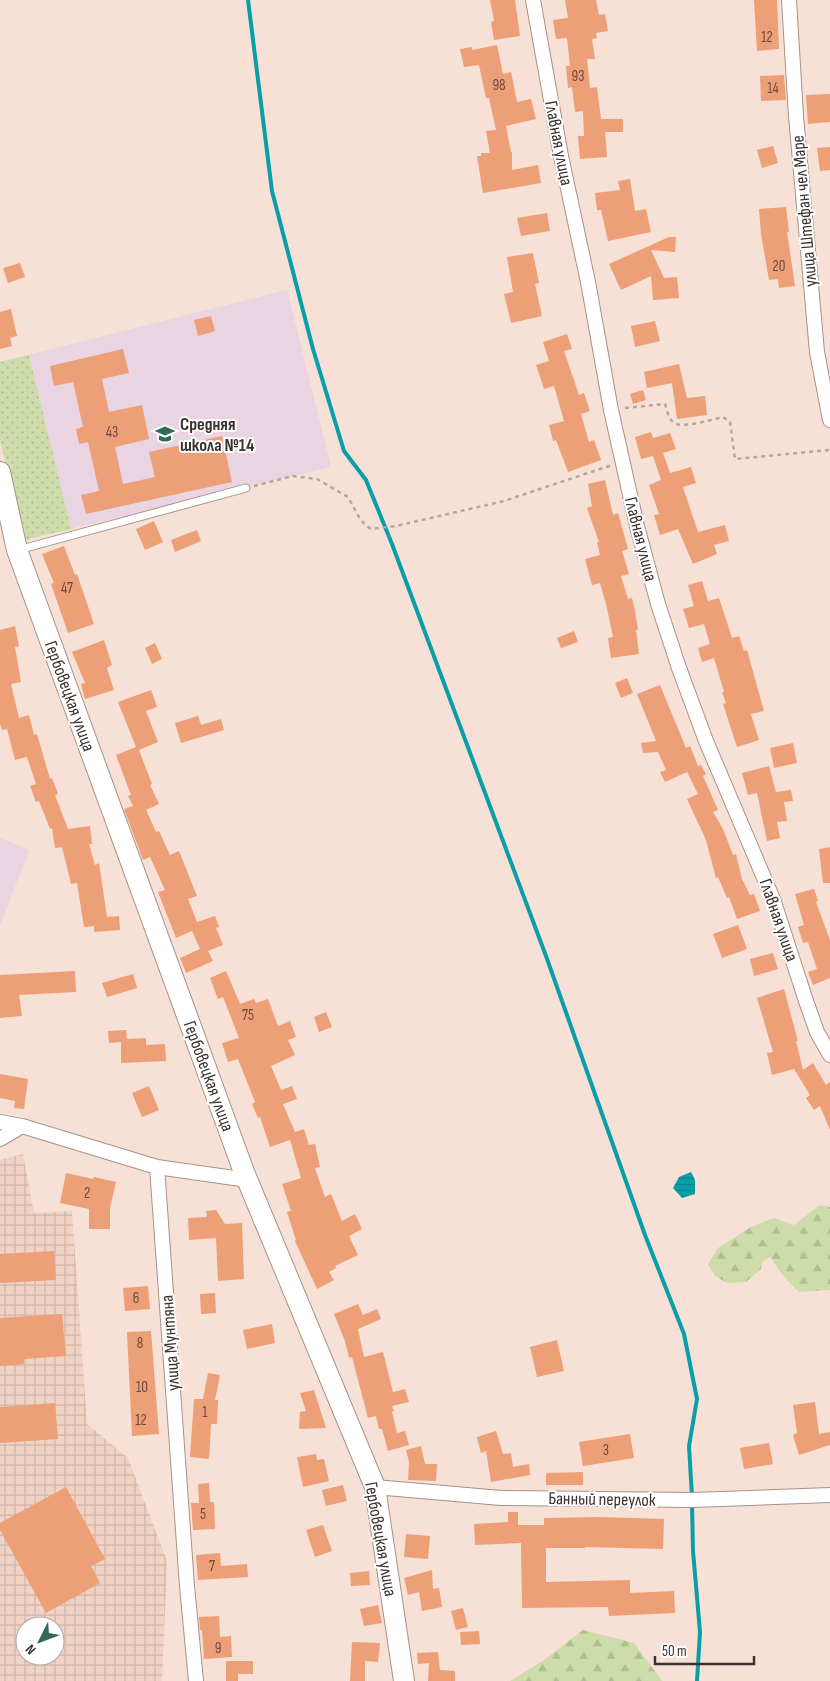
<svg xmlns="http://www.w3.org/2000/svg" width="830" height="1681" font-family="'Sofia Sans Condensed',sans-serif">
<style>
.industrial{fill:url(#industrial-grid);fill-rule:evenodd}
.education{fill:#ead4e2}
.forest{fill:url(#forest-firs)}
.park{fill:url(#park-dots)}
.water{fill:url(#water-rules)}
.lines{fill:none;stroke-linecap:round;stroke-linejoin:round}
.stream{stroke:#099fa9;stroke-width:4}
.building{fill:#ed9f77}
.lane-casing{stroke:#a79288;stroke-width:9}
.street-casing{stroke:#a79288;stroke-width:16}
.secondary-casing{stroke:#a79288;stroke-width:22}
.path{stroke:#b8a69d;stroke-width:2.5;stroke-dasharray:4 4;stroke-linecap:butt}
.lane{stroke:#fff;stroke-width:7}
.street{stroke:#fff;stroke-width:14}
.secondary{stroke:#fff;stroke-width:20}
.labels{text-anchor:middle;stroke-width:4;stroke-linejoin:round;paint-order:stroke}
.number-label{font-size:15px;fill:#674d40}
.street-label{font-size:18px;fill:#3a322d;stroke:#fff}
.poi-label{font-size:18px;font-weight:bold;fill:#3a322d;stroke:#fff;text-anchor:start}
</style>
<defs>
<pattern id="industrial-grid" width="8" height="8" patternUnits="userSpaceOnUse" patternTransform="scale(1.25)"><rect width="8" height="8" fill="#f0d3c4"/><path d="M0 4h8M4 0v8" fill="none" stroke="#cfb6a9"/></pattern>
<pattern id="forest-firs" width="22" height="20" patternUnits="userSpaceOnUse" patternTransform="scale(1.25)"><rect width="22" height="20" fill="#cddca9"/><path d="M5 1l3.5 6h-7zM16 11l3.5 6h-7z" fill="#b1bd92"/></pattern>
<pattern id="park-dots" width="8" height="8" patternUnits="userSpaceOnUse" patternTransform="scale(1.25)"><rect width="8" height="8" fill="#cddca9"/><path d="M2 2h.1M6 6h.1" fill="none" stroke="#b1bd92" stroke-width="1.8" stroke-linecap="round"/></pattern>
<pattern id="water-rules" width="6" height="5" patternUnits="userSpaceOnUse" patternTransform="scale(1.25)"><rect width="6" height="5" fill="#099fa9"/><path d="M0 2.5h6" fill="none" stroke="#0b828a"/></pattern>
</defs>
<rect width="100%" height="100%" fill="#f7e0d5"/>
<path class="industrial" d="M23,1154L34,1213L72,1211L87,1424L128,1458L167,1561L162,1681H0V1160ZM25,1626H55V1656H25Z"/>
<path class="education" d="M287,290L331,467L32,538L0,362Z
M0,838L29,850L0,926Z"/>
<path class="forest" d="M820,1205L830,1207V1290L799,1292L784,1277L770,1257L762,1262L761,1269L746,1282L727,1283L715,1276L708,1264L718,1248L751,1227L774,1218L794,1225Z
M583,1630L634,1643L662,1681H510L544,1660Z"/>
<path class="park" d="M29,355L71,529L32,538L24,542L0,440V362Z"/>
<path class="water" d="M691,1172L695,1180V1194L682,1198L673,1188L679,1177Z"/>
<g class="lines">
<path class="stream" d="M248,0L272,191L313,349L344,451L366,480L392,544L546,956L645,1235L684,1334L697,1399L689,1446L692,1497
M692,1504L693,1551L700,1632L697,1681"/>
</g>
<path class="building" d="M490,0H515L520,36L494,40L491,22L494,21Z
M565,0H596L599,15L605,14L608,31L596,33L597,38L592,39L595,59H587L590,88L597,87L601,119H623V132H605L607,157L580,159L578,136H584L583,111L575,112L572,87L568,88L566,66H570L567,38L556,39L553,20L568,18Z
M754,0H777L779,49L757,51Z
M497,45L503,74L511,72L517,102L531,99L536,119L506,126L511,152H512V170L538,165L541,183L483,193L477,156H481V153H490L486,131L496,130L489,98H486L479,65L464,67L460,49L472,47V50Z
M784,75L786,100L761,101L760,76Z
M830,94V122L808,124L806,95Z
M773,146L778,163L762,168L757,150Z
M830,147V170L820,171L817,148Z
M630,179L635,211L646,209L651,232L608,241L601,210H597L595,193L620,190L618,181Z
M786,207L789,232H787L795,286L779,288L778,279L769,280L761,234L759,209Z
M547,213L550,231L521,236L517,218Z
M669,237H676L675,252L651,250L664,278L677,277L679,298L653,300L651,276L621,290L609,264Z
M533,253L539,283L535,284L542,316L511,323L504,294L513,292L507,257Z
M20,263L25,277L8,283L3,268Z
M11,309L17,336L10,338L12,346L0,349V312Z
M211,316L215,331L198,336L194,320Z
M655,321L660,341L635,347L631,326Z
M567,334L572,349L564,351L579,395L584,393L590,411L581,414L589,442L594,440L601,460L568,472L556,440L553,441L549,425L564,421L554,386L544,389L536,365L549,361L543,342Z
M123,349L129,373L102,379L109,412L142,405L149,439L115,447L123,484L155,477L149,452L222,436L232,482L86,514L81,495L99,491L88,442L79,444L76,429L83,427L73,382L54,386L50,366Z
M679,364L687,398L705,396L707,415L677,419L672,383L647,388L644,372Z
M643,390L646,400L633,404L630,394Z
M651,432L653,438L670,433L676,449L663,453L670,473L691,467L696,483L683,487L698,532L725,525L729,541L714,545L717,554L693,564L678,529L660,535L654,515L659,514L649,485L661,480L653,456L641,459L635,437Z
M605,480L613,515L618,513L628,549L622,551L629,574L621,576L628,599L632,598L635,611L638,630H636L639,654L611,658L608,638L613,637L606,604L600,583L592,585L585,559L600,555L597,542H599L587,508L592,506L588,484Z
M154,521L163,542L145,550L136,529Z
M197,530L201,541L175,552L171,540Z
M64,546L75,575L77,574L94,624L68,633L51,584L54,583L42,554Z
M702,581L708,601L719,598L732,638L739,636L744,651L747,650L764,711L751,714L759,740L737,747L723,704L726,703L722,692H724L714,658L702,662L698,648L710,644L704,624L689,628L683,609L694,606L688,585Z
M15,626L19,646L15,647L21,682L11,684L19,718L29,715L34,735L37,734L50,779L52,778L58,794L55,795L68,829L90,826L92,844H89L95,865L99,863L107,917L119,916L120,930L94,932V926L84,927L77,883L71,884L62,847L55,848L52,828L50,829L39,801L36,802L30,786L36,784L27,757L15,760L7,729L2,730L0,724V630Z
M574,631L578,642L561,648L557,638Z
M104,640L112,665L107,668L114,690L85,699L81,684L85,683L72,652Z
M155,643L162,659L152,664L145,648Z
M627,678L633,693L621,698L615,683Z
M660,685L686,748L690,746L698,766L701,765L706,774L703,776L718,810L713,812L723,829L733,855L736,854L742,879L750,895L754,894L760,911L737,919L729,897L727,898L718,877L716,878L706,840L687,799L698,794L687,772L665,782L660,772L666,770L658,752L643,753L641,743L656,741L637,694Z
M151,690L157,707L146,711L158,742L139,750L152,784L150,785L159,804L146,810L156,832L159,831L170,855L179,851L197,896L188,899L197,922L215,916L219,927L216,928L223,945L208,951L213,961L186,973L180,958L200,949L192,931L176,938L158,892L165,890L150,857L143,860L124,809L133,806L128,796L131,795L116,755L136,747L118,702Z
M198,716L201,725L221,719L224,730L181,743L175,723Z
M793,743L797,763L774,768L770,748Z
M769,766L776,792L791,790L793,801L784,802L787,821L777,822L780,838L767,841L757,793L748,795L742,773Z
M830,847V883H823L819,849Z
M814,889L818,901L816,902L830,940V978L813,985L808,972L817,969L808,942L803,943L798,927L804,925L795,894Z
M738,925L747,949L722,958L713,934Z
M773,953L778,969L754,976L750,959Z
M75,971L76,992L19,995L22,1016L0,1018V975Z
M226,971L240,1004L254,999L256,1003L268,999L278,1026L290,1021L296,1037L288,1040L295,1055L271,1066L281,1090L292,1086L297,1099L283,1104L295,1132L304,1129L309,1145L315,1144L320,1167L315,1168L325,1197L331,1194L342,1221L355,1214L362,1229L349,1236L358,1255L335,1266L336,1268L329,1272L334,1280L317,1289L295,1241L296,1240L287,1212L291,1211L282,1184L301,1178L290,1140L270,1147L260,1117L258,1118L252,1104L255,1102L238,1059L228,1062L222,1043L239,1038L223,997L218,999L210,978Z
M133,974L137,988L107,997L102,983Z
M784,989L798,1041H796L803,1070L813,1063L826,1085L830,1082V1130L820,1106L814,1110L806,1098L810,1095L794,1069L772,1075L767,1053L773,1052L757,998Z
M326,1012L332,1027L319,1032L314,1017Z
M126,1030L127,1039L146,1038V1045L165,1044L166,1061L121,1063V1042L109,1043L108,1031Z
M0,1074L28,1079L24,1109L14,1108L15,1101L0,1098Z
M149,1086L159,1110L142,1117L132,1093Z
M66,1173L93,1179L94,1177L116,1182L110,1208V1229H89V1209L60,1203Z
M216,1210L225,1224L242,1223L244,1279L218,1281L216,1238L189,1240L188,1218L207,1217L206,1211Z
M54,1251L56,1280L0,1283V1254Z
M148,1286L150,1309L125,1311L123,1288Z
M215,1293L216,1313L201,1314L200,1294Z
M358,1304L363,1315L377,1309L381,1319L358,1329L364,1357L383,1352L393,1392L405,1389L409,1402L392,1406L394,1411L392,1412L397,1433L405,1431L409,1445L388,1451L382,1429H379L376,1416L368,1418L352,1357L349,1358L345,1341L334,1314Z
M62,1314L66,1356L24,1359V1364L0,1366V1318Z
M272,1324L275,1343L247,1349L243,1330Z
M151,1331L159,1434L132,1436L127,1332Z
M557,1340L564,1371L537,1377L530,1347Z
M208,1373L220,1375L215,1400H218L217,1424H211L209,1459L190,1457L194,1399H203Z
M314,1390L326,1428L299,1429L300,1412L306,1411L300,1393Z
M815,1402L819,1434L830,1432V1445L799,1455L793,1435L797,1433L793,1405Z
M55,1403L58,1439L0,1443V1407Z
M496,1431L503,1454L511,1453L513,1467L529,1464L530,1475L491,1482L486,1451L481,1453L477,1437Z
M630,1434L634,1458L583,1466L579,1442Z
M769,1443L773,1464L744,1469L740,1448Z
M421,1446L425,1464H437L436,1481L408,1480L409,1462L406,1450Z
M316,1454L317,1460L324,1459L329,1481L303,1487L297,1457Z
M583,1472V1485H546V1473Z
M209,1483L210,1502H214L215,1529L193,1530L191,1503H199L198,1484Z
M343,1485L347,1501L326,1506L322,1490Z
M66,1487L105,1559L91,1566L100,1583L46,1613L0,1530V1523Z
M508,1512H518V1525H544V1518L600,1517L664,1519L663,1549L585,1547V1548H546V1582L630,1580V1593L674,1591L675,1613L609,1616L608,1607L522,1608L521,1543L475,1545L474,1524L508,1522Z
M323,1525L332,1551L315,1557L306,1530Z
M406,1534L430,1536L428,1559L404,1557Z
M220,1553L221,1566L247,1564L248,1577L198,1580L196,1555Z
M432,1570L433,1589L439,1588L442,1607L422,1611L419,1592L408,1595L404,1578Z
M369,1571L370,1585L351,1586L350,1573Z
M378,1605L382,1623L364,1626L360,1609Z
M463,1608L468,1627L456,1630L451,1611Z
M219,1616L220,1637L231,1636L232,1657L204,1659L202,1630H200L199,1617Z
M479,1631L480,1644L461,1645L460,1632Z
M352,1642L380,1643L378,1662L365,1661V1681H350Z
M438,1652L440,1670L455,1671V1681H428L429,1663L418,1664L417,1653Z
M226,1661H253V1674H238V1681H226Z"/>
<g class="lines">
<g class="lane-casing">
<path id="lane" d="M18,550L246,488"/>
</g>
<g class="street-casing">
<path id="street" d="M533,0L561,156L588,282L611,410L637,526L658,604L679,668L706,741L773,899L806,1001L817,1032L830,1055
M789,0L796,116L817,352L830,420
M0,1122L22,1126L157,1167L187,1586L196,1681
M0,1139L22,1126
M157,1167L248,1180
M375,1487L501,1498L692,1500L830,1495"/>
</g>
<g class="secondary-casing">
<path id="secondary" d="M0,472L17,550L244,1172L375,1487L404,1681"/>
</g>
<path class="path" d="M625,408L665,404C667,410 668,418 673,422C681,430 712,419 723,417L730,422L735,459L830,450
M254,486L293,476L317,479L348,497L359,517L365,525L371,529L396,526L504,501L612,465"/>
<use href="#lane" class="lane"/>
<use href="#street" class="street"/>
<use href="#secondary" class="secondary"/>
</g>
<defs>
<g id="school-bare" transform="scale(1.5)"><path d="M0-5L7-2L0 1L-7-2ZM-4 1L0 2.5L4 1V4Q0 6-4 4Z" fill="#2f6a53" stroke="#fff" stroke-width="2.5" paint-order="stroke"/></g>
</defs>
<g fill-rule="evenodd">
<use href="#school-bare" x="165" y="434"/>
</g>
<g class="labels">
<g class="number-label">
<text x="767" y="42">12</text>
<text x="578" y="81">93</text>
<text x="499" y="90">98</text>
<text x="773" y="93">14</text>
<text x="779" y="271">20</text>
<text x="112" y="437">43</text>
<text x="67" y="593">47</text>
<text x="248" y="1020">75</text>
<text x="87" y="1198">2</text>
<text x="136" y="1303">6</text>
<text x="140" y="1348">8</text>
<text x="142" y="1392">10</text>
<text x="205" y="1417">1</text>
<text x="141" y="1425">12</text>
<text x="606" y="1455">3</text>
<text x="203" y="1519">5</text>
<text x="212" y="1571">7</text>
<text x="218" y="1653">9</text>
</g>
<g class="street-label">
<text transform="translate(559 143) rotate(79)" y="6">Главная улица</text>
<text transform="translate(804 211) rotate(-95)" y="6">улица Штефан чел Маре</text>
<text transform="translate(641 539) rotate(76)" y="6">Главная улица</text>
<text transform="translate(70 696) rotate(70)" y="6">Гербовецкая улица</text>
<text transform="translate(779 920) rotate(71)" y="6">Главная улица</text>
<text transform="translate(209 1076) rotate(70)" y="6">Гербовецкая улица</text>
<text transform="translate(170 1343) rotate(-94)" y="6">улица Мунтяна</text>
<text transform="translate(602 1499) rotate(1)" y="6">Банный переулок</text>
<text transform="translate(381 1539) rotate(80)" y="6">Гербовецкая улица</text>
</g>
<g class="poi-label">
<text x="180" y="430">Средняя<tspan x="180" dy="21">школа №14</tspan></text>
</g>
</g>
<g transform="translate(40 1641) rotate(228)"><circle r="24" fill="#ffffff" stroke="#b0adab"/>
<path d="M0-4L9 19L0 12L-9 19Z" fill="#2f6a53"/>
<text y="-8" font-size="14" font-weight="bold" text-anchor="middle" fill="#3a322d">N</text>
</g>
<path d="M655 1656v8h99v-8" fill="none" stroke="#3a322d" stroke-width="2.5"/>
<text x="662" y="1656" font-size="15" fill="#3a322d" stroke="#ffffff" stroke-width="4" paint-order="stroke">50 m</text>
</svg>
